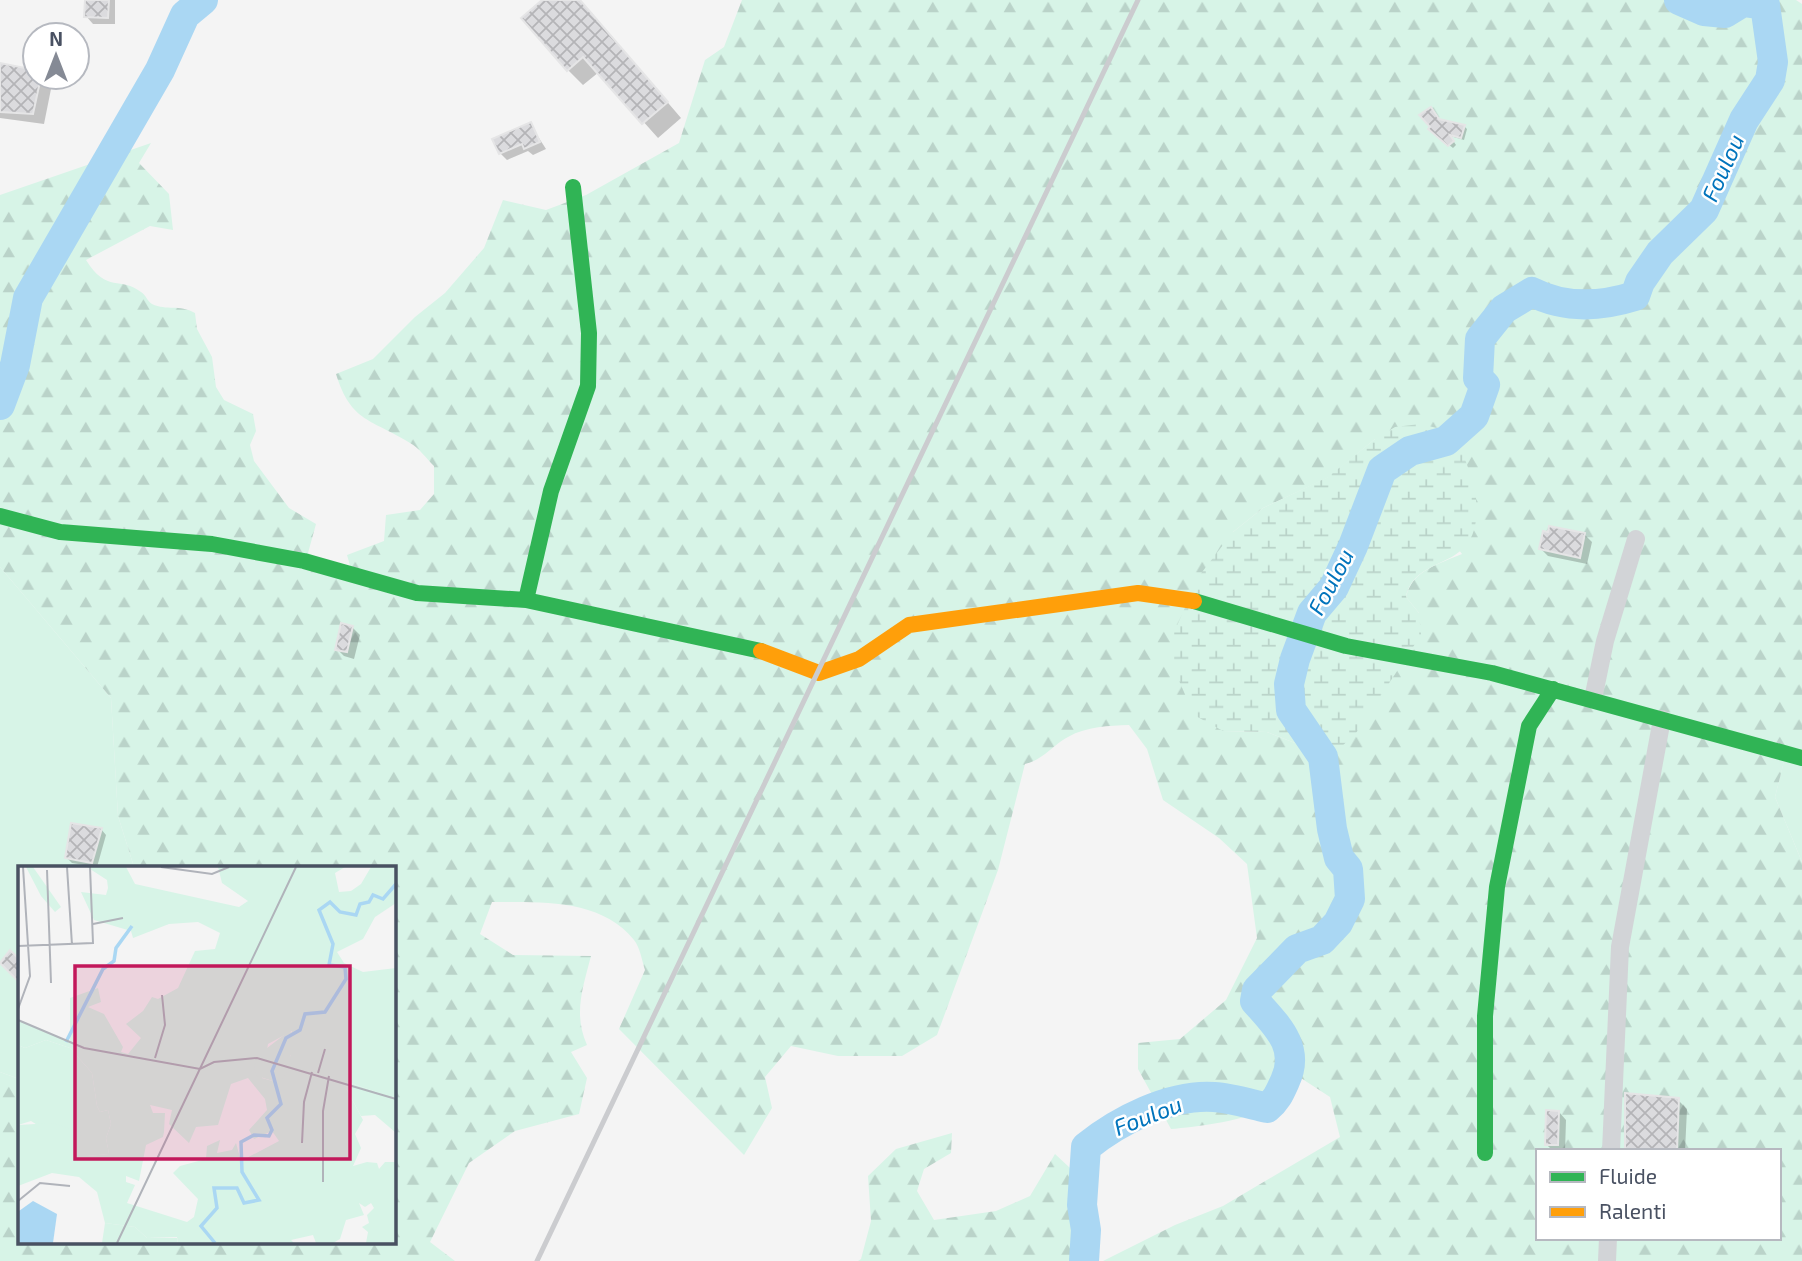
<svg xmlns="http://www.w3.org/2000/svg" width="1802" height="1261" font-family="'Exo 2',sans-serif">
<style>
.grass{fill:#d7f4e7}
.forest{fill:url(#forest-firs);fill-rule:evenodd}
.wetland{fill:url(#wetland-marsh)}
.shadow{fill:#0003}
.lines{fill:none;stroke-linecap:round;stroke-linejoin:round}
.river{stroke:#aad7f3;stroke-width:30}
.building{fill:url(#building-cross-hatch);stroke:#e5e5e6;stroke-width:2}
.street{stroke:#d2d4d7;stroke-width:18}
.fast{stroke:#30b455;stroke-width:16}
.slow{stroke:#ff9f0a;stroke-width:16}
.rail{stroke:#cbcccf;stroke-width:5}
.labels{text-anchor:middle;stroke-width:5;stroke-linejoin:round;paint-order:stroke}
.water-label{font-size:23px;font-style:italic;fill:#0174bc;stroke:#fff}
.inset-river{fill:none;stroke:#aad7f3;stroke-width:3.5}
.inset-road{fill:none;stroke:#b0b3ba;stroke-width:2}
.view{fill:#c2185b;fill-opacity:0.15;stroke:#c2185b;stroke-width:3.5}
.inset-edge{fill:none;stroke:#495162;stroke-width:3.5}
</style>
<defs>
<pattern id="forest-firs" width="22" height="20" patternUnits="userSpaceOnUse" patternTransform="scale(1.75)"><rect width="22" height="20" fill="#d7f4e7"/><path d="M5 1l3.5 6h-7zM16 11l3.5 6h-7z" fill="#bad3c9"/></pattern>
<pattern id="wetland-marsh" width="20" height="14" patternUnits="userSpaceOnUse" patternTransform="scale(1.75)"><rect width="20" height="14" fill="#d7f4e7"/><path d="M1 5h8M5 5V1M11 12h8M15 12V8" fill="none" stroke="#bad3c9"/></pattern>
<pattern id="building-cross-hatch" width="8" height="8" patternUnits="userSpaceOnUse" patternTransform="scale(1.75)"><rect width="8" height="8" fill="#dbdbde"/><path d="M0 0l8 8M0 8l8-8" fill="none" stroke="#b4b4b7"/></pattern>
</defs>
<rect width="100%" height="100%" fill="#f4f4f4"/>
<path class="grass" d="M0,567L111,698L118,816L134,867H19V1079L0,1072Z
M1786,753L1802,758V862L1775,797Z"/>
<path class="forest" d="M742,0H1796L1802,4V758L1786,754L1775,797L1802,862V1261H1103L1175,1225L1223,1206L1340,1137L1330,1097L1290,1071C1285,1080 1282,1092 1276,1100C1260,1120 1195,1127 1171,1129L1138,1069V1043L1180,1039L1226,1000L1257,938L1247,864L1219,838L1163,800L1147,749L1129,725C1109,726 1087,726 1068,737C1053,745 1043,760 1025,764L998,870L937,1035L902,1056H838L791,1046L765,1077L772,1108L744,1155L619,1029L645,970C642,961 640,947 634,940C601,898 539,902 492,902L480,934L513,955L591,956C583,987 573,1014 587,1045L571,1052L587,1078L579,1114L515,1131L469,1163L430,1242L455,1261H0V1072L19,1079V1242H394V867H134L118,816L111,698L0,567V195L151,143L139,163L169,194L173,230L150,226L86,260C107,294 121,276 141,292C146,295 147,301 152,304C167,311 179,304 195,313L197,329L212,357L216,387L224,400L253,414L256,431L250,445L254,461L289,508L316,524L308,553L353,576L347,555L384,541L386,515L420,510L434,494V466C426,458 419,448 410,443C372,419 351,423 336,374L373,359L415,317L445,293L484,248L503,200L546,210L586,195L679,143L705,60L724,47ZM1375,439L1462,554C1439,564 1412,570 1406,597L1419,613L1318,752L1267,732L1223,731L1233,532L1263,508L1329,477ZM1538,1151H1779V1238H1538Z
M952,1133L951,1153L924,1169L917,1191L934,1220L996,1211L1030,1196L1055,1154L1083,1180L1084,1261H858L861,1259L871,1221L868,1176L896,1149Z"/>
<path class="wetland" d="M1420,424L1454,432C1461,452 1475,478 1476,500C1483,576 1416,550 1406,597L1419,613L1421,635L1356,733L1339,749L1318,752L1267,732L1223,731L1194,715L1170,660L1172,637L1199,576L1233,532L1263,508L1328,477L1375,439L1395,427Z"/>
<path class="shadow" d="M87,0H115V24H93L86,16Z
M545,0H580L681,118L658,138L599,72L583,85L568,70Z
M0,65L35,72V77H45L52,84L44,124L0,118Z
M1439,121L1464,126L1467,129L1464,140L1450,136L1456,145L1453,148L1433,132Z
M530,124L546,149L533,155L528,151L507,160L500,153Z
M1585,535L1592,542L1587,564L1548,556L1541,549Z
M353,628L360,635L354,659L344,656L337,649Z
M101,829L106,835L97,867L72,863L67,858Z
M1678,1100L1687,1109L1685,1151H1627Z
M1559,1112L1566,1120L1565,1151H1553L1546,1144Z"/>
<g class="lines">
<path class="river" d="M0,405L15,365L28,298L160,70L185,15L203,0
M1084,1261L1086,1230L1082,1205L1086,1147C1118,1121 1170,1094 1214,1097C1232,1098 1250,1104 1267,1108C1277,1100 1280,1092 1285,1081C1301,1047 1276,1025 1255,1001L1257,990L1297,949L1322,940L1338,923L1350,899L1348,869L1339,858L1332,829L1323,757L1291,710L1289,684L1295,659L1312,613L1334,587L1353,546L1382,470L1410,451L1446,441L1474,416L1485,385L1478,378L1480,339L1504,309L1532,292C1565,309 1600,307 1635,296L1640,282L1660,253L1704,210L1744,120L1770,80L1773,62L1765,5L1743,2L1725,13L1704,11L1679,0"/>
</g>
<path class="building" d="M85,0H109L108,18L84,17Z
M542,0H580L668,102L642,124L583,57L567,71L521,18Z
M0,63L35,70V77H41L33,114L0,112Z
M1431,107L1439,119L1465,125L1461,138L1450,135L1454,141L1448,146L1428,129L1430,127L1419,115Z
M531,122L540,142L524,149L522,144L499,154L492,139Z
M1549,526L1585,533L1580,558L1539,549L1543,531L1548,532Z
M341,623L353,626L347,652L335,650Z
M71,823L102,828L92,863L65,858Z
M10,950L19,959V982L0,963Z
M1625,1093L1679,1098L1677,1151H1625Z
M1546,1110L1559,1111L1558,1145H1545Z"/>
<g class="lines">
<path class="street" d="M1593,699L1605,641L1636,539
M1611,1151L1620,947L1662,719
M1607,1261L1608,1238"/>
<path class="fast" d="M0,516L60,532L212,544L304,561L417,593L526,600L761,651
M526,600L551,491L588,386L589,333L573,187
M1194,601L1346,646L1492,673L1802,758
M1485,1153V1016L1497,887L1529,726L1553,689"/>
<path class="slow" d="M761,651L819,673L859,659L909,625L1138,593L1194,601"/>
<path class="rail" d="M537,1261L1138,0"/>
</g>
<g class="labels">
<g class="water-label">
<text transform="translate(1723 168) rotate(-66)" y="8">Foulou</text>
<text transform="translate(1331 582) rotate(-62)" y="8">Foulou</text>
<text transform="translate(1148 1116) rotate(-21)" y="8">Foulou</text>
</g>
</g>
<g transform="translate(18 866)">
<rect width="378" height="378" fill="#f4f4f4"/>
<path d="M28,174L52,182L74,207L79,240L82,246L90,244L93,258L88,272L91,288L69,290L13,255L0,259V179L7,182ZM330,216L378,233V275L377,266L357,249L343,250L328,222ZM87,357L117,361L129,372H159L160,377H84Z" fill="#d7f4e7"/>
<path d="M8,1H15L43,41L37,46L23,30ZM69,1H108L117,18L221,41L230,35L204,17L200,1H327L317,7L321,26L333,25L343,18L353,1H378V37L357,51L345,73L319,86L326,97L345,106L378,102V233L330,216L328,222L345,254L337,268L343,282L335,300L349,296L359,297L361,303L367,296H378V377H348L350,366L344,361L351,357L349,349L356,342L353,337L347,341L341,337L346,349L328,354L322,373L315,377H298L295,369L273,374L276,377H160L159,371L129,372L117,361L87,357L79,326L61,311L34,307L0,320V259L35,257L62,266L69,290L91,288L88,272L93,258L90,244L82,246L79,240L74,207L52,182L28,174L7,182L0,179V154L52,176V132L80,122L83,136L70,141L86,148L105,181L103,186L110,188L123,172L108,158L125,145L134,131L140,133L160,122L177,85L197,83L202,67L180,56L151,58L115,72L113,65L76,54L63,26L88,29L90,22L89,14ZM274,165L273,189L258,216L244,212L250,178ZM230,212L247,233L249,244L231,264L236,273L254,265L261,275L223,295L218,277L214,284L199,287L202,274L189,280L188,293L162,300L155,307L180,333L176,351L169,356L109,337L117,319L108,316V310L121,315L128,279L145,271L146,266L147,247H135L132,239L154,244L151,258L171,277L178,261L200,259L213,218Z" fill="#d7f4e7" fill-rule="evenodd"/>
<path d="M270,166L279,167L282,182L272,190L274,198L264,213L258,216L239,210L236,201L240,189Z" fill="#d7f4e7"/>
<path d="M15,335L39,348L35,377H0L1,345Z" fill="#aad7f3"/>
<path class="inset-river" d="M48,176L85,103L96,95L98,82L114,60M197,377L183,360L199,342L196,322H219L226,337L241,334L224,306L223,276L236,269L251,270L254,264L249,252L263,238L254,205L268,172L282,164L287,148L307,146L328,113L327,101L311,99L315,78L301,44L312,36L322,46L338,49L342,38L351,36L355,29L365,33L378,18"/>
<path class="inset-road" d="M49,1L54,79M143,1L194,8L211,1M29,4L33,117M75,58L105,52M0,80L75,77L72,1M0,143L12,110L5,1M0,154L66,182L182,203L196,196L239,192L378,233M137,192L147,159L144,129M300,207L307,183M284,277L286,236L294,206M305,316V245L311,210M0,335L22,317L52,320M99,377L278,1"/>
<path class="view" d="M57,100H332V293H57Z"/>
<rect width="378" height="378" class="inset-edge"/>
</g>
<rect x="1536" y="1149" width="245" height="91" fill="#ffffff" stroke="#b6b9c0" stroke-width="2"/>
<rect x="1550" y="1172" width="35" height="10" fill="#30b455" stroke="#b6b9c0" stroke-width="2"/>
<text x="1599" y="1184" font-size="21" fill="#495162">Fluide</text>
<rect x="1550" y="1207" width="35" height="10" fill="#ff9f0a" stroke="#b6b9c0" stroke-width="2"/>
<text x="1599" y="1219" font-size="21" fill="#495162">Ralenti</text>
<g transform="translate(56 56)"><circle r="33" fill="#ffffff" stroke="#b6b9c0" stroke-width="2"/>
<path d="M0-5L12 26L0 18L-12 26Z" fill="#858a95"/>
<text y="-10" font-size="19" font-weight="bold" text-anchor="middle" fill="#495162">N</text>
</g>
</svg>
